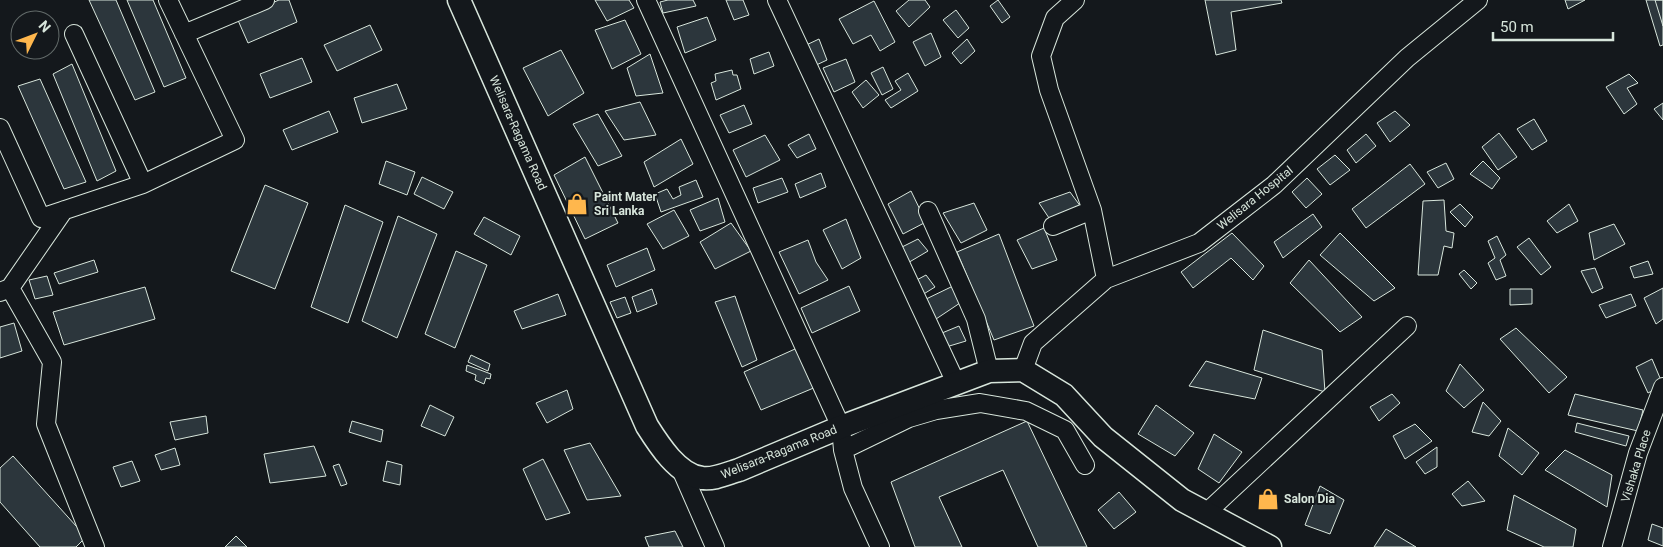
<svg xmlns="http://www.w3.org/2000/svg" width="1663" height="547" font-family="Roboto,sans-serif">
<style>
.building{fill:#2c363c;stroke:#d8e6dc}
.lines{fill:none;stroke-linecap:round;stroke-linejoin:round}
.minor-casing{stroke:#d8e6dc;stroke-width:20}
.major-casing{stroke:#d8e6dc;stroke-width:25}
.minor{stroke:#14181c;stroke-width:18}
.major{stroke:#14181c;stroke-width:22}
.labels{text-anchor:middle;stroke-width:4;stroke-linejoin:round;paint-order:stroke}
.street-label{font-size:12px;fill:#d8e6dc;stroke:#14181c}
.poi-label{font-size:12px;font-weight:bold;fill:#d8e6dc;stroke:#14181c;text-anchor:start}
</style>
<rect width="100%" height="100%" fill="#14181c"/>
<path class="building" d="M89,0H116L155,92L135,100Z
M127,0H153L186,78L164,87Z
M279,0H289L297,22L248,43L237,18Z
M595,0H629L634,8L607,21Z
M668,0H693L696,6L663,13L660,2Z
M726,0H743L749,15L734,20Z
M909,0H925L930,7L909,27L896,11Z
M998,0L1010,17L1002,23L990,6Z
M1205,0H1281L1282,3L1231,12L1236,50L1216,55Z
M1565,0H1585L1568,9Z
M1646,0H1663V45L1660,46Z
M1655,0H1663V26Z
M874,1L895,42L880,51L871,35L853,44L839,19Z
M956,10L969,28L958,38L943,20Z
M707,17L716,40L685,53L677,27Z
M625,20L641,54L612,69L595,30Z
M370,25L382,50L337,71L324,45Z
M931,33L941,57L925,66L913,42Z
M819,39L827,60L812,67L802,47Z
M967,39L975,51L961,64L952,53Z
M561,50L584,93L548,116L523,68Z
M769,52L774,66L754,74L750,59Z
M650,54L663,93L636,96L627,68Z
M302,58L312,82L270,98L260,74Z
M846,59L855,82L834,92L823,68Z
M72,64L116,171L97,181L53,74Z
M883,67L893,89L882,95L871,73Z
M732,70L733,75H737L741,89L716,100L711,83L716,81L715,74Z
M908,73L918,91L891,108L885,100L901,90L895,81Z
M1629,74L1638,83L1627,88L1637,104L1624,114L1606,87Z
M40,79L86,182L64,189L18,86Z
M866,80L879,95L863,108L852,92Z
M397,84L407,109L362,123L354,98Z
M640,102L656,135L624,140L605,111Z
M1663,103V120L1654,109Z
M744,105L752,124L729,133L720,115Z
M329,111L338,132L292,150L283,130Z
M1395,111L1410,125L1390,142L1377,123Z
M598,114L622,156L598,166L573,124Z
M1534,119L1547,141L1532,150L1517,129Z
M1499,133L1517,157L1498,170L1482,147Z
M809,134L816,149L797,158L788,145Z
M1366,134L1376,146L1356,163L1347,150Z
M765,135L780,160L746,177L733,150Z
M681,139L693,164L654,187L644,162Z
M1335,155L1350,170L1330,185L1317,169Z
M585,157L618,223L585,239L554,175Z
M386,161L415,172L407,195L379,184Z
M1483,161L1500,178L1492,189L1470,174Z
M1446,163L1454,179L1438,188L1427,172Z
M1410,164L1425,184L1366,228L1352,209Z
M821,173L826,187L800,198L795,184Z
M422,177L453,192L444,209L414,194Z
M782,178L788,192L758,203L753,188Z
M1307,178L1322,194L1306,208L1292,192Z
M696,180L703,197L661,212L655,194L667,189L673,199L681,195L679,187Z
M265,185L308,203L275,289L231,271Z
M911,191L926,222L903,234L888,204Z
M1070,192L1081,207L1049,218L1039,203Z
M718,198L725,222L700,231L690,210Z
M1444,200L1446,231L1454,233L1452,248L1444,246L1438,275H1418L1423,201Z
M974,203L987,230L961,243L943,213Z
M1460,204L1473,217L1465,227L1450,212Z
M1569,204L1578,221L1557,233L1547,221Z
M345,205L383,222L348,323L311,307Z
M674,210L689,236L663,249L647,224Z
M1313,214L1322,227L1283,258L1274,242Z
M398,216L437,234L397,338L362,321Z
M484,217L520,236L511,255L474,234Z
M846,219L861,258L842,269L823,230Z
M731,223L751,251L715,269L700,242Z
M1614,224L1625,244L1594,260L1589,233Z
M1044,228L1057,260L1032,269L1017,240Z
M1232,233L1264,266L1253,280L1231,258L1193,288L1181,272Z
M1340,233L1395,288L1374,301L1320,255Z
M999,234L1034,326L994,340L957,252Z
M1497,236L1506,255L1500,260L1506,276L1496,280L1488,263L1495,258L1488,241Z
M1529,238L1551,267L1541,275L1517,247Z
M918,239L928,251L906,264L898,249Z
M808,240L816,262L828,280L799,294L779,252Z
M647,248L655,270L616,287L607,265Z
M456,251L487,265L455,348L425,334Z
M94,260L98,272L59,284L54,273Z
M1309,260L1362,317L1340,332L1290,283Z
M1648,261L1653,274L1634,278L1630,267Z
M1595,268L1603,288L1592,293L1581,271Z
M1464,270L1477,283L1471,289L1459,274Z
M926,275L935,287L922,295L913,282Z
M47,276L53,295L35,299L29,280Z
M849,286L860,311L812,333L801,308Z
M953,286L960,303L933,321L922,301Z
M145,287L155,319L64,345L53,312Z
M1663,288V319L1656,324L1644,298Z
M652,289L657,304L637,312L632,297Z
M1510,289H1532V304L1510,305Z
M558,294L566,315L522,329L514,311Z
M1631,294L1636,306L1606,318L1599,305Z
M735,296L757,360L742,367L715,302Z
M625,297L631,313L617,318L610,302Z
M14,323L22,351L0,358V327Z
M959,326L966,341L946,347L942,333Z
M1516,328L1567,377L1549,393L1500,339Z
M1263,330L1322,350L1325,392L1254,370Z
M795,349L816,387L761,410L744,372Z
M471,355L490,364L488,371L468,362Z
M1652,359L1663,385L1648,393L1636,367Z
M1206,361L1262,378L1255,399L1189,386Z
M1460,364L1484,390L1464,408L1446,391Z
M467,365L491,374L490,379L486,378L484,384L475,380L476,375L466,371Z
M567,390L573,409L547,423L536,403Z
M1392,394L1400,403L1379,421L1370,407Z
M1575,394L1643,410L1638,431L1568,415Z
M1483,402L1501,421L1489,436L1472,432Z
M430,405L454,417L445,436L421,426Z
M1156,405L1194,433L1175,456L1138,434Z
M206,416L208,433L175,440L170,422Z
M352,421L383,430L381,442L349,432Z
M1027,421L1087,547H1038L1003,470L939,497L962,547H915L891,482Z
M1577,423L1629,436L1626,446L1575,432Z
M1415,424L1432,441L1405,459L1393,436Z
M1508,428L1539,453L1522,475L1499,456Z
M1214,434L1242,452L1219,483L1198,469Z
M590,443L621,496L587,500L564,450Z
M314,446L326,476L270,483L264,454Z
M1437,447V467L1425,474L1416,462Z
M175,448L180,465L161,470L155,455Z
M1565,450L1612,475L1607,507L1545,470Z
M13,456L86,537L76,547H40L0,502V468Z
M543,459L570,513L546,520L523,469Z
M132,461L140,481L121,487L113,467Z
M387,461L402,465L400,485L383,481Z
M339,464L347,484L341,486L333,466Z
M1468,481L1485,501L1462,506L1452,494Z
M1320,486L1344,500L1330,534L1305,525Z
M1119,492L1136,512L1114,529L1098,510Z
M1514,495L1576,529L1573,547H1544L1507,530Z
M1652,524L1663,528V546L1648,540Z
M1386,529L1416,547H1374Z
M675,531L683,547H649L645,537Z
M236,536L247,547H225Z"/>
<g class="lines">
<g class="minor-casing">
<path id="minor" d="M646,0L841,427L843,450L853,488L880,547
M777,0L956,383
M1075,0L1055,18L1041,56L1049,90L1092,210L1106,279
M184,34L265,0
M0,128L41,218L143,184L74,34
M143,184L235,140L168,0
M928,211L976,319L989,371
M1053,226L1092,210
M10,288L52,362L46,424L95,547
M0,292L10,288L64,210
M1023,370L1033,343L1106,279L1199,243L1274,185L1407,58L1478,0
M843,450L909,418L936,410L980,403L1026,411L1065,430L1085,465
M680,467L715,547
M1205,514L1407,326
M1612,547L1638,453L1663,387"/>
</g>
<g class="major-casing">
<path id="major" d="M459,0L647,426C659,445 678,475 702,478C714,480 728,473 739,470L841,427L989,371L1023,370L1064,395L1103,437L1182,500L1270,547"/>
</g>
<use href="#minor" class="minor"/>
<use href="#major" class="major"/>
</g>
<defs>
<g id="shop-bare" transform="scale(1.725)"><path d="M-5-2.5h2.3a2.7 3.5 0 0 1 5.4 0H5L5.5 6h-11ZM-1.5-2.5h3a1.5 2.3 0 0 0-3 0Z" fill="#ffb74d" stroke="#14181c" stroke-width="2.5" paint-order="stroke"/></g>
</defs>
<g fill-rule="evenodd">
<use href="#shop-bare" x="577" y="204"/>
<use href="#shop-bare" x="1268" y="499"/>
</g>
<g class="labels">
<g class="street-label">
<text transform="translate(518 133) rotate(66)" y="4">Welisara-Ragama Road</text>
<text transform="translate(1255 198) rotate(-39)" y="4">Welisara Hospital</text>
<text transform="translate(779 452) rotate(-22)" y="4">Welisara-Ragama Road</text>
<text transform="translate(1636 466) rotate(-73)" y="4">Vishaka Place</text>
</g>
<g class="poi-label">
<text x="594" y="201">Paint Mater<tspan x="594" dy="14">Sri Lanka</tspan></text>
<text x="1284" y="503">Salon Dia</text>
</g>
</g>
<g transform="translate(35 35) rotate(48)"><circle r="24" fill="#14181c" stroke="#626a69"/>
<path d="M0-4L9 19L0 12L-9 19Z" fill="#ffb74d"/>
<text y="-8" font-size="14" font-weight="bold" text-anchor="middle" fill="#d8e6dc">N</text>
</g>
<path d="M1493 32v8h120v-8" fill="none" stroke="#d8e6dc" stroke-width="2.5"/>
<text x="1500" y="32" font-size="15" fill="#d8e6dc" stroke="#14181c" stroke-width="4" paint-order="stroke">50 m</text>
</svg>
